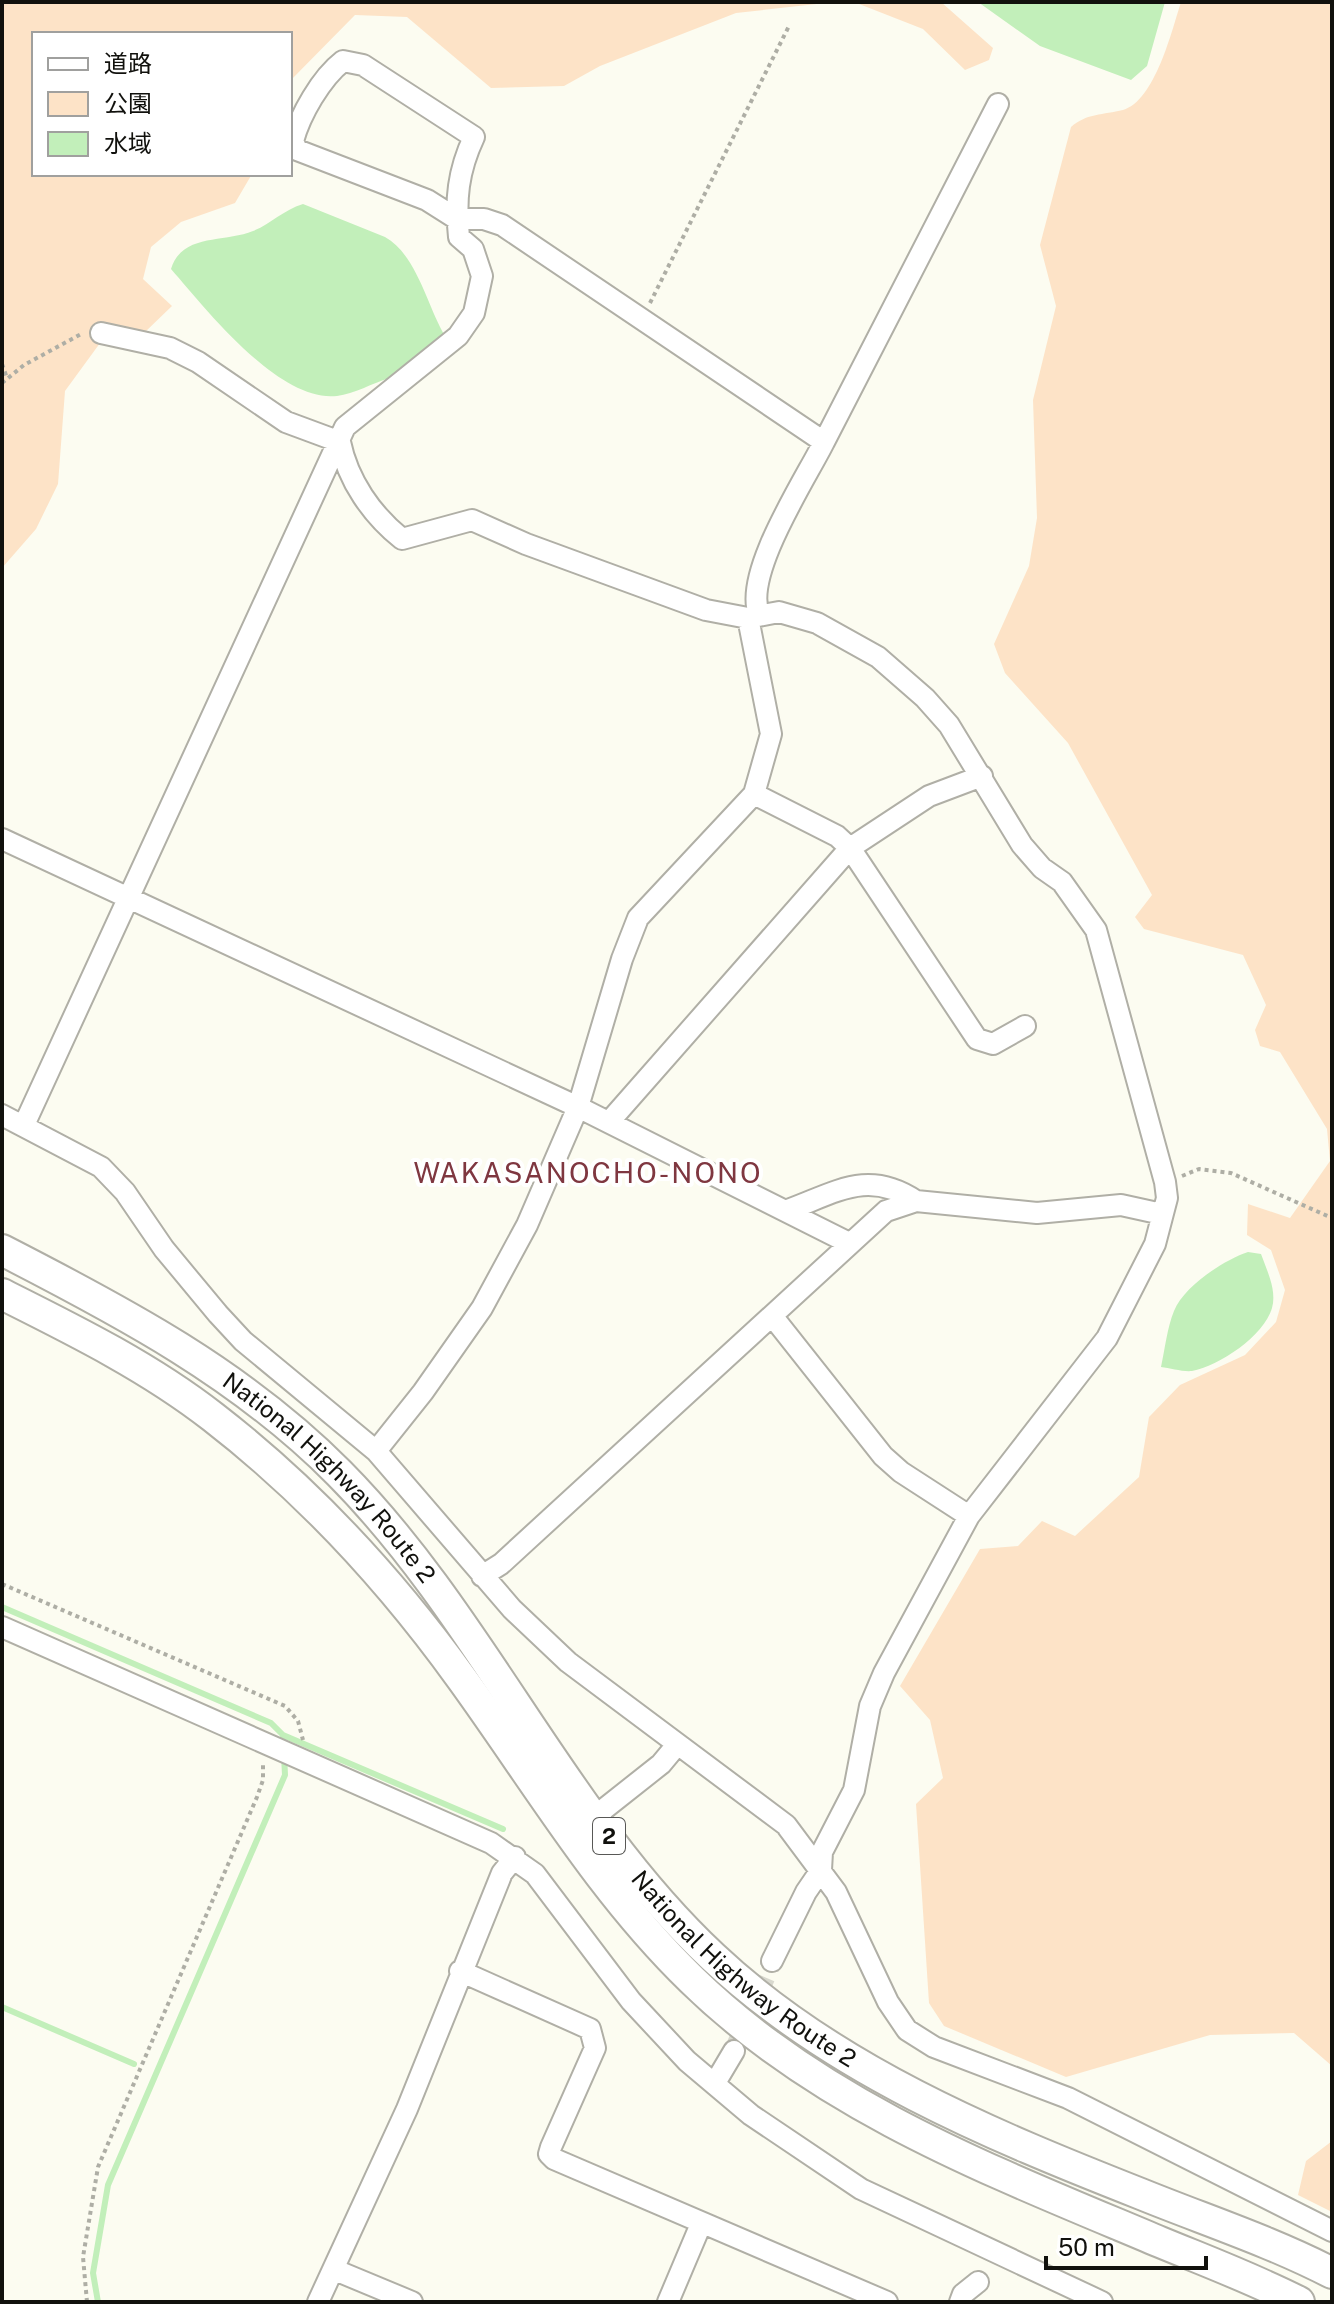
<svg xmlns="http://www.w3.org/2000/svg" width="1334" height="2304" font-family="'Public Sans','Noto Sans JP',sans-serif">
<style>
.green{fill:#fde3c7}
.water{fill:#c2efba}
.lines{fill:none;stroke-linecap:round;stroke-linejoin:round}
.stream{stroke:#c2efba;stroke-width:6}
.minor-tunnel{stroke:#d9d9cf;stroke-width:20;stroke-dasharray:20 10;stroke-linecap:butt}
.minor-casing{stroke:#b0afa6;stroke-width:24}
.highway-casing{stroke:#b0afa6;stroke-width:34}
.path{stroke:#aeaea5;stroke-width:4;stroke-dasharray:4 4;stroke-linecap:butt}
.minor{stroke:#fff;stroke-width:20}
.highway{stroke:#fff;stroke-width:30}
.labels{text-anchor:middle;stroke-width:8;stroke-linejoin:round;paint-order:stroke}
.shield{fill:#fff;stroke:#585856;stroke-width:2}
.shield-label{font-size:22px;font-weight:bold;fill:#11110d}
.street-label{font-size:24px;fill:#11110d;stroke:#fff}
.quarter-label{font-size:28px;letter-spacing:2px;fill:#7f3740;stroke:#fff}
</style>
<rect width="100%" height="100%" fill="#fcfcf1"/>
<path class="green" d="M2,2H835L736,13L600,66L564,86L491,88L407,17L355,15L290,81V34H34V174H252L235,203L181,222L151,247L143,279L172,306L144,333L111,328L65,391L58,484L36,529L2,568Z
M854,2H941L993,48L989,60L965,70L923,29Z
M1181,2H1332V2066L1294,2033L1210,2035L1066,2077L944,2026L929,2003L916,1804L943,1778L930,1720L900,1686L980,1549L1018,1546L1042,1521L1075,1536L1139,1477L1149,1417L1180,1385L1245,1355L1276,1322L1285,1290L1271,1250L1247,1235L1248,1204L1290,1218L1330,1161L1327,1129L1280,1052L1260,1046L1255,1030L1266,1005L1243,955L1144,929L1135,917L1152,895L1068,743L1005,673L994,644L1029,566L1037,518L1033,400L1056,306L1040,245L1071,127C1087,113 1103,115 1123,110C1155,101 1172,30 1181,2Z
M1332,2141V2212L1298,2195L1306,2161Z"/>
<path class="water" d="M978,2H1165L1147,66L1131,80L1040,46Z
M303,204L385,237C417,255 427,306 445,336L395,380L389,378C373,383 354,394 337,396C279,403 206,309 171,269C182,233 224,243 253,231C271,224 283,210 303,204Z
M1248,1252L1261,1254C1267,1271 1277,1290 1272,1308C1264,1336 1219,1366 1192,1371C1183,1372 1170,1368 1161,1367C1165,1349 1167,1328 1174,1311C1184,1286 1224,1260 1248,1252Z"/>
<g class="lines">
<path class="stream" d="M2,1607L271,1723L283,1735L503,1829
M2,2007L134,2064
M98,2302L93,2273L108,2185L285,1775L283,1735"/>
<path class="minor-tunnel" d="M734,2051L772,1961"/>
<g class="minor-casing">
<path id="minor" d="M101,333L170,348L198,362L286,422L340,442
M340,442C348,481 372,515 402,539L472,520L526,544L706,610L748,618L779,612L817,623L878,657L925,698L949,725L1022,845L1042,868L1062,882L1096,930L1165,1182L1167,1198L1155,1244L1107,1338L969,1516L884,1673L870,1706L854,1790L822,1852L821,1870L806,1892L772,1961
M824,442L998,104
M754,794L837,836L850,848L977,1039L993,1044L1025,1026
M2,839L578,1107L849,1243
M2,1115L101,1167L125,1192L164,1249L218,1314L243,1341L376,1451L512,1609L568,1662L786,1825L836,1892L888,2002L907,2030L934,2047L1068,2098L1332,2231
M609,1122L850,848L929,796L982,776
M24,1125L345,427L458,336L474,313L482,276L473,249L459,237C455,200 458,171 474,137L363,65L343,61C321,78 300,115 293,141L297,150L427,200L457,219H484L502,225L824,442C805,480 743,574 759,614
M788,1210C837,1192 868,1169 916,1201
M773,1317L883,1456L901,1472L969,1516
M376,1451L423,1392L482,1308L527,1225L578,1107L622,959L638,918L754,794L771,734L748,618
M482,1576L501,1564L886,1211L916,1201L1037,1213L1121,1205L1162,1214
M2,1627L491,1843L535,1874L631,2001L687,2061L751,2115L861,2189L1102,2302
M594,1817L661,1764L676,1746
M460,1971L590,2029L595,2048L551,2147L549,2154L554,2159L887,2302
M715,2083L734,2051
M335,2270L412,2302
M318,2302L407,2109L502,1873L515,1857
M668,2302L701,2224
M960,2302L963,2294L978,2282"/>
</g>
<g class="highway-casing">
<g id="highway">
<path id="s1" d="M2,1250C123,1312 242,1375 339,1473C483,1618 563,1817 713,1957C832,2069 991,2135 1141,2194C1205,2220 1270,2241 1332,2273"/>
<path d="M2,1294C74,1330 149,1367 213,1417C310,1492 390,1579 462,1679C536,1781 600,1891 692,1980C822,2107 994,2172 1160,2242C1206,2261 1254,2279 1299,2302"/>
</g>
</g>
<path class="path" d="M650,303L789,26
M2,364L7,378
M2,383L24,365L83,333
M1182,1176L1199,1169L1231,1173L1332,1218
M2,1584L285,1706L298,1721L303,1740
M87,2302L83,2257L98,2167L257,1797L263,1780V1764"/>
<use href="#minor" class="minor"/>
<use href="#highway" class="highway"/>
</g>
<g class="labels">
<rect class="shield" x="593" y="1818" width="32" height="36" rx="6"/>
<g class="shield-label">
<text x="609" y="1844">2</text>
</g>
<g class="street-label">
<text dy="8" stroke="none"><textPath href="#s1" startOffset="402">National Highway Route 2</textPath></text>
<text dy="8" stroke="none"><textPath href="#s1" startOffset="1050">National Highway Route 2</textPath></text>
</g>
<g class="quarter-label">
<text x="588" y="1183">WAKASANOCHO-NONO</text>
</g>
</g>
<rect width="1334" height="2304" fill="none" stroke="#11110d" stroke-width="8"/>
<rect x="32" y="32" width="260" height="144" fill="#ffffff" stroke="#a0a09e" stroke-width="2"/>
<rect x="48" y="58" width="40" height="12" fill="#ffffff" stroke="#a0a09e" stroke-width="2"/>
<text x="104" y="72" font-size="24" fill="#11110d">道路</text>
<rect x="48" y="92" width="40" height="24" fill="#fde3c7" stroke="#a0a09e" stroke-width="2"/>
<text x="104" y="112" font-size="24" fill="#11110d">公園</text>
<rect x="48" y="132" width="40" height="24" fill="#c2efba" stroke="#a0a09e" stroke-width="2"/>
<text x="104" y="152" font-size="24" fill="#11110d">水域</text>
<path d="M1046 2256v12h160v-12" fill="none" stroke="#11110d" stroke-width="4"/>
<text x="1058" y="2256" font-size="24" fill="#11110d" stroke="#ffffff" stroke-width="6" paint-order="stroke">50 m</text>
</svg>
